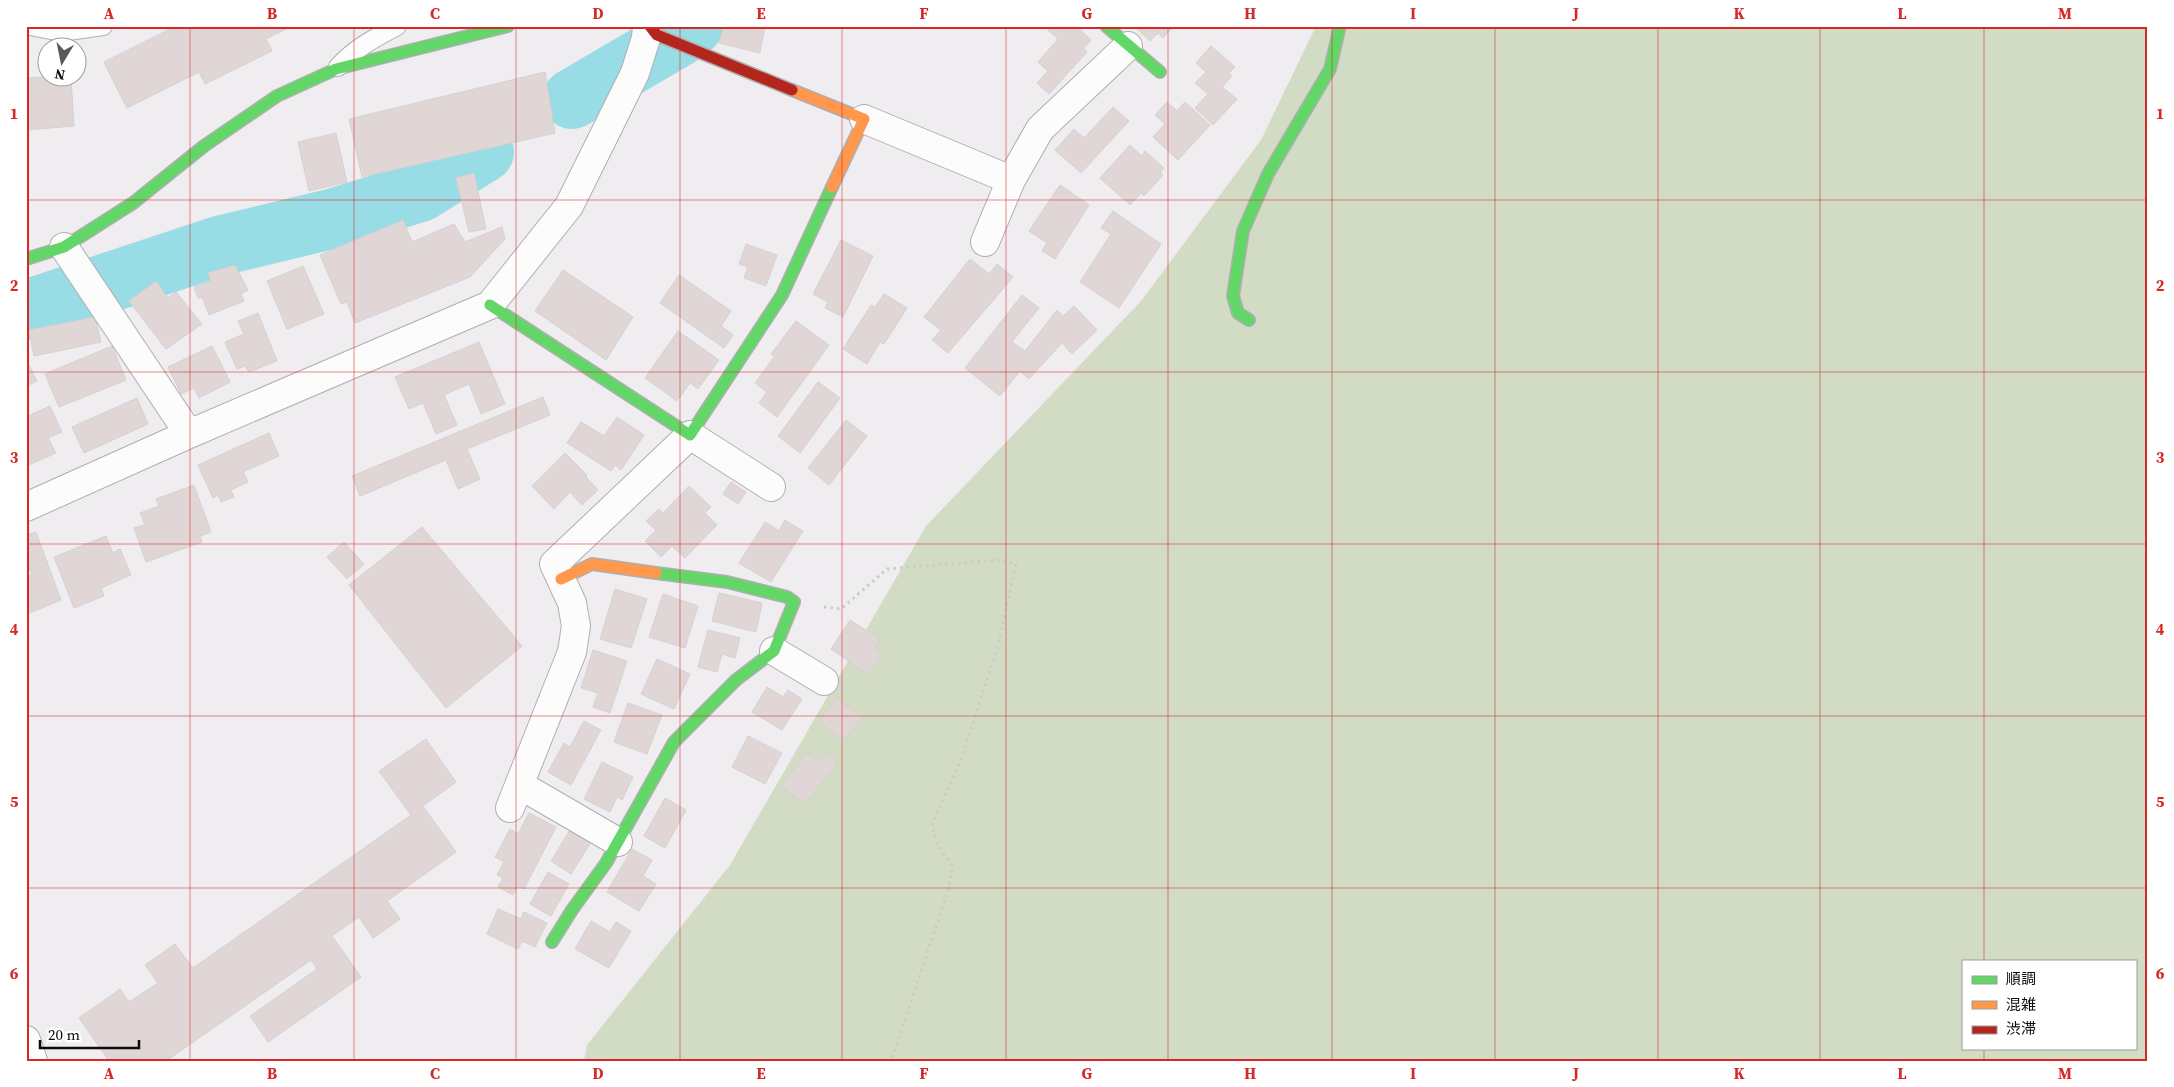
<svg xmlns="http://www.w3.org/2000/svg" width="2174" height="1087" font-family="'Source Serif 4','Noto Sans JP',serif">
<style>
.green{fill:#d2dcc5;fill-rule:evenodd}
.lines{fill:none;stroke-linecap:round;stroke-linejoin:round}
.river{stroke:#98dce6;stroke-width:60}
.building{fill:#e0d6d6;stroke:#d4d1d2}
.lane-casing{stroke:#b0aeb0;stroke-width:20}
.street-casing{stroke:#b0aeb0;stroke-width:30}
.fast-casing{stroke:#b0aeb0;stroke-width:14}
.slow-casing{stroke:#b0aeb0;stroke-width:14}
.jam-casing{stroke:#b0aeb0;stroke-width:14}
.path{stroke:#cccbcc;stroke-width:3;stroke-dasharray:2.5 4;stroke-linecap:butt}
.lane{stroke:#fdfcfd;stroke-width:18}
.street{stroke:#fdfcfd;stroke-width:28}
.fast{stroke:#63d668;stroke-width:11}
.slow{stroke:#ff974d;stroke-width:11}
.jam{stroke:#b3261e;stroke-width:11}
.grid{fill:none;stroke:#d62828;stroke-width:1;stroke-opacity:0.55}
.neatline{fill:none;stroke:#d62828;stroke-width:2}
.grid-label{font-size:16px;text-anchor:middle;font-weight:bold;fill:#d62828}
</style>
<rect width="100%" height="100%" fill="#f0edf0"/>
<path class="green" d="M1316,26H2148V1061H584L587,1045L730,865L926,526L1141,301L1261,140ZM1963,961H2135V1048H1963Z"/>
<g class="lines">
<path class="river" d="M572,99L678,37L693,26
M26,310L219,246L331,219L420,192L484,152"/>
</g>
<path class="building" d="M176,26H292L266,39L272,51L205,84L199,72L127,108L104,62Z
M724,26H765L760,53L719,43Z
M1076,26L1091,40L1084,48L1087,52L1049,94L1037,83L1048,71L1038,62L1058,39L1045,27Z
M1134,26H1174L1163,38L1158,33L1150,41Z
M1211,46L1235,67L1229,73L1232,76L1222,87L1237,99L1213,125L1195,108L1208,94L1195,83L1206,72L1196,63Z
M545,72L555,133L362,177L349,119Z
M48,77L71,78L74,126L26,130V78Z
M1167,102L1177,111L1185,102L1210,125L1178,160L1153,137L1165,124L1155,115Z
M1113,107L1129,121L1081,173L1055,150L1074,129L1084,138Z
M336,133L347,182L309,191L298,142Z
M1130,145L1142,156L1145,151L1164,168L1160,173L1163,175L1144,196L1141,193L1130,205L1100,178Z
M474,173L486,229L469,232L456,178Z
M1060,185L1089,205L1055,259L1042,251L1047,243L1029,231Z
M1113,211L1161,244L1119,308L1080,282L1111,234L1101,228Z
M403,220L412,242L454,224L465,242L502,227L505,239L470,277L355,323L347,302L341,304L320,255Z
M841,240L873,256L843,317L825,308L828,302L813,294Z
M746,244L777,255L766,286L744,278L748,267L739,264Z
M970,259L989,274L997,264L1013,277L948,353L932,340L941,330L924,317Z
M235,265L248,290L241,294L244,301L209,315L202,297L198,298L194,287L211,281L208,273Z
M303,266L324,314L287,329L267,281Z
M563,270L633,317L606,360L535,311Z
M679,275L731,311L721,326L733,335L724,348L660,303Z
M156,281L168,298L176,292L202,324L166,349L129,301Z
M884,294L907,308L884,344L880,342L867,364L843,349L871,305L875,307Z
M1022,295L1039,308L1012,342L1025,351L1057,310L1063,316L1074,306L1097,330L1072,354L1062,343L1029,379L1020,371L1000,396L965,368Z
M258,313L277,361L249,372L245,366L237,369L225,342L244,334L238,321Z
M95,317L101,342L34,356L29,330Z
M796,321L829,345L777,417L759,403L767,392L755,383L774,357L771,354Z
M678,331L719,360L698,389L690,383L677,401L645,378Z
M479,342L505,404L481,414L469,384L444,395L457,425L436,434L423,403L409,409L395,377Z
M112,346L126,380L59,407L45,374Z
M212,346L230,382L199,398L194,388L181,394L168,367Z
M26,359L37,381L26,386Z
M818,382L840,398L800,453L778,436Z
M543,397L550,415L467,449L480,479L458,489L446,460L360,496L352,476Z
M137,398L148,424L84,453L72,427Z
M50,406L62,432L48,438L56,453L26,466V417Z
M617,417L644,435L621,470L615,465L611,471L567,443L581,422L604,436Z
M846,420L867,436L829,485L808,468Z
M269,433L279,456L243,472L248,482L231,490L234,497L221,502L218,495L213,498L198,465Z
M565,453L587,475L586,477L598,490L582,505L570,492L554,509L532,486Z
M731,482L746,492L738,504L723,494Z
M194,485L211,532L200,536L202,542L146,562L134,528L145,525L140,513L159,506L156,499Z
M689,486L711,507L705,513L717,525L685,558L672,546L661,557L645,541L656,530L646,521L659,509L663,513Z
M785,520L803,531L771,582L739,563L765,522L779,531Z
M422,527L522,646L446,708L349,585Z
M36,532L61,600L27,614L26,577L32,575L26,559V535Z
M106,536L113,553L120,549L131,575L101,588L104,596L74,608L54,557Z
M344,542L364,564L347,579L327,557Z
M615,589L647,599L631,648L600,639Z
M719,593L762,603L756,632L712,621Z
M663,594L698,606L685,648L649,637Z
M850,620L880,639L874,649L882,654L869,675L831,649Z
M708,630L740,638L735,658L722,654L717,672L698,667Z
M593,650L627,661L610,713L593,707L598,693L581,688Z
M657,659L690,674L674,709L641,694Z
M767,687L783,697L788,690L802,699L782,730L752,712Z
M837,698L862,718L843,741L819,721Z
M628,703L662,715L647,754L614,742Z
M584,721L601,730L571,785L548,772L564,743L570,747Z
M748,736L782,753L765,784L732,767Z
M426,739L456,782L423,806L456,852L387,901L400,919L373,938L359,917L332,936L361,977L268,1042L250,1016L317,969L311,960L166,1061H109L79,1018L120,989L129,1002L158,983L145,965L175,944L193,968L411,815L379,771Z
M807,753L819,761L826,753L838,763L805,804L781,786Z
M602,762L633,777L622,800L617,797L610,812L584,799Z
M665,798L686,810L665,848L644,836Z
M529,813L556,827L524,889L518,886L513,895L498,887L503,878L497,875L504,862L495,857L510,829L518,834Z
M570,830L591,842L571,874L551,861Z
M632,849L652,860L643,876L656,884L639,911L607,892Z
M548,872L569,884L551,916L530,904Z
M498,909L521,919L524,912L547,923L535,947L522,941L518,949L487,934Z
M591,921L610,932L616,922L631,931L609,968L575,949Z"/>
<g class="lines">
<g class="lane-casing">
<path id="lane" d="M30,26L61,32L103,26
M338,67C355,48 375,38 397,26"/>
</g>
<g class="street-casing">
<path id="street" d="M864,119L1011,180
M985,242L1011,180L1040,129L1128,46
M64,247L189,434
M26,507L189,434L490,305L569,206L635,73L646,38L647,26
M774,651L824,681
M520,785L618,842
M510,808L572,652L576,626L572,603L554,564L690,435L771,487
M26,1040L33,1061"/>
</g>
<g class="fast-casing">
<path id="fast" d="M1106,26L1160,72
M26,259L64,247L133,203L204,146L277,96L336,69L508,26
M490,305L690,435L782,295L832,187
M1249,320L1238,313L1233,296L1243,231L1268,174L1330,69L1340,26
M552,942L572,910L606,863L674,742L736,680L774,651L794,602L787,597L727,582L656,573"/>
</g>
<g class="slow-casing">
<path id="slow" d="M792,90L864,119L832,187
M561,579L592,564L656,573"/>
</g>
<g class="jam-casing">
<path id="jam" d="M650,26L657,35L792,90"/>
</g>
<path class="path" d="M824,607L841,609L887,569L1000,560L1016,564L998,646L961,760L932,824L937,844L953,867L947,894L891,1061"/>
<use href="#lane" class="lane"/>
<use href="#street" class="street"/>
<use href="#fast" class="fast"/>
<use href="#slow" class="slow"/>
<use href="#jam" class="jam"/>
</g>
<path class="grid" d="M190,26V1061M354,26V1061M516,26V1061M680,26V1061M842,26V1061M1006,26V1061M1168,26V1061M1332,26V1061M1495,26V1061M1658,26V1061M1820,26V1061M1984,26V961M26,200H2148M26,372H2148M26,544H2148M26,716H2148M26,888H2148M1984,1048V1061"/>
<rect width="2174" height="1087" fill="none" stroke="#ffffff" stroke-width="55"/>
<rect x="1962" y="960" width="175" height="90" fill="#ffffff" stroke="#9e9d9e"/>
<rect x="1972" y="976" width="25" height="8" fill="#63d668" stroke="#9e9d9e"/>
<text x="2006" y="984" font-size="15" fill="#0c0b0d">順調</text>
<rect x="1972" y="1001" width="25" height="8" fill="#ff974d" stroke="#9e9d9e"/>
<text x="2006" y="1010" font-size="15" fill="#0c0b0d">混雑</text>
<rect x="1972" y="1026" width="25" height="8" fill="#b3261e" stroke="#9e9d9e"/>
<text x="2006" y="1034" font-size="15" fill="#0c0b0d">渋滞</text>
<g transform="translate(62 62) rotate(190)"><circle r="24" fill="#ffffff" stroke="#9e9d9e"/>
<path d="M0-4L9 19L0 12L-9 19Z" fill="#5c5a5c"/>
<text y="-8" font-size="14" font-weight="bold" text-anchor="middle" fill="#0c0b0d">N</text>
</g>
<path d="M40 1040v8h99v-8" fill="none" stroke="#0c0b0d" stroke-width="2.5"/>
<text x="48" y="1040" font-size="15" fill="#0c0b0d" stroke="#ffffff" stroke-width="4" paint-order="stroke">20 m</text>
<rect x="28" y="28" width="2118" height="1032" class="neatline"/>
<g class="grid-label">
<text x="109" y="19">A</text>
<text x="272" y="19">B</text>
<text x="435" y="19">C</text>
<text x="598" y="19">D</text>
<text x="761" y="19">E</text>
<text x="924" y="19">F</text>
<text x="1087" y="19">G</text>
<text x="1250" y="19">H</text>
<text x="1413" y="19">I</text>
<text x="1576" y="19">J</text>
<text x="1739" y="19">K</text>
<text x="1902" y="19">L</text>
<text x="2065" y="19">M</text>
<text x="14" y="119">1</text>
<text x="2160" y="119">1</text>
<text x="14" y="291">2</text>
<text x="2160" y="291">2</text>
<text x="14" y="463">3</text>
<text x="2160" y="463">3</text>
<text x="14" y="635">4</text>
<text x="2160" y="635">4</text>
<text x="14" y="807">5</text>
<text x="2160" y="807">5</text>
<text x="14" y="979">6</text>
<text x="2160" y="979">6</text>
<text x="109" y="1079">A</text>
<text x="272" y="1079">B</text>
<text x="435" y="1079">C</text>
<text x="598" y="1079">D</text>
<text x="761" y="1079">E</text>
<text x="924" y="1079">F</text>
<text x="1087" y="1079">G</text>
<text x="1250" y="1079">H</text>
<text x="1413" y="1079">I</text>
<text x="1576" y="1079">J</text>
<text x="1739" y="1079">K</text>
<text x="1902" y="1079">L</text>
<text x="2065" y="1079">M</text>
</g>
</svg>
